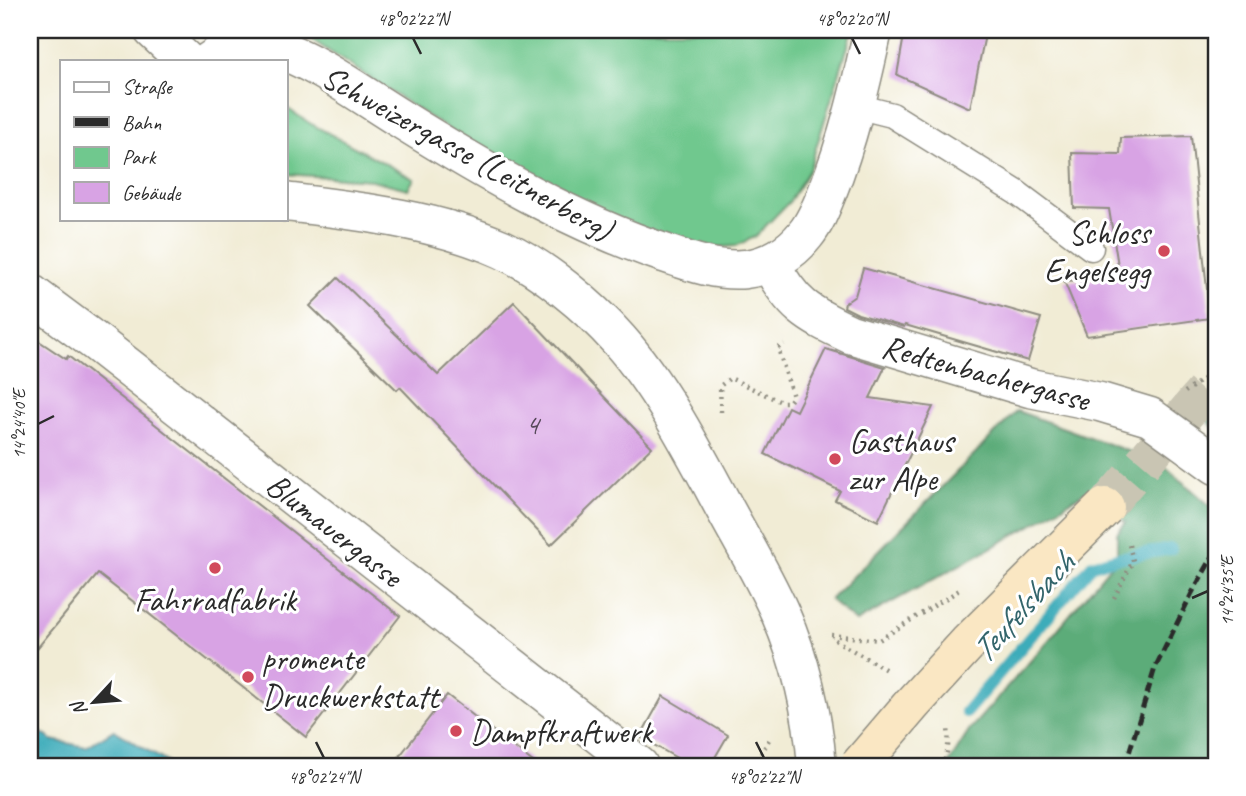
<svg xmlns="http://www.w3.org/2000/svg" width="1246" height="796" font-family="Caveat,sans-serif">
<style>
.green{fill:#70c88e;stroke:#4e7a5c;stroke-width:2}
.forest{fill:#5cac79;stroke:#446c52;stroke-width:2}
.water{fill:#3dacba;stroke:#346c72;stroke-width:2}
.lines{fill:none;stroke-linecap:round;stroke-linejoin:round}
.stream{stroke:#3dacba;stroke-width:12}
.building{fill:#d8a3e4}
.secondary-tunnel{stroke:#c9c5b3;stroke-width:38;stroke-dasharray:38 19;stroke-linecap:butt}
.lane-casing{stroke:#8e8c80;stroke-width:27}
.street-casing{stroke:#8e8c80;stroke-width:41}
.path{stroke:#8e8c80;stroke-width:4.5;stroke-dasharray:2 5;stroke-linecap:butt}
.lane{stroke:#fff;stroke-width:24}
.street{stroke:#fff;stroke-width:38}
.rail{stroke:#2b2b2b;stroke-width:5;stroke-dasharray:10 5;stroke-linecap:butt}
.secondary-bridge-casing{stroke:#8e8c80;stroke-width:41;stroke-linecap:butt}
.secondary-bridge{stroke:#fae7c3;stroke-width:38}
.ticks{fill:none;stroke:#2b2b2b;stroke-width:2.5}
.poi-dot{fill:#d1495b;stroke:#fff;stroke-width:2.5}
.labels{text-anchor:middle;stroke-width:6;stroke-linejoin:round;paint-order:stroke}
.number-label{font-size:30px;fill:#564959}
.street-label{font-size:33px;fill:#2b2b2b;stroke:#fff}
.poi-label{font-size:33px;fill:#2b2b2b;stroke:#fff;text-anchor:start}
.water-label{font-size:35px;font-style:italic;fill:#33656b;stroke:#fff}
.neatline{fill:none;stroke:#2b2b2b;stroke-width:2.5}
.ticks-label{font-size:18px;text-anchor:middle;fill:#2b2b2b}
</style>
<rect width="100%" height="100%" fill="#fff"/>
<filter id="ink" filterUnits="userSpaceOnUse"><feTurbulence type="fractalNoise" baseFrequency=".0143" numOctaves="2"/><feDisplacementMap in="SourceGraphic" scale="14" xChannelSelector="R" yChannelSelector="G"/><feConvolveMatrix kernelMatrix="1 2 1 2 8 2 1 2 1" color-interpolation-filters="sRGB"/></filter>
<filter id="wash" filterUnits="userSpaceOnUse"><feTurbulence type="fractalNoise" baseFrequency=".00686" numOctaves="4" result="noise"/><feDisplacementMap in="SourceGraphic" scale="28" xChannelSelector="R" yChannelSelector="G"/><feGaussianBlur stdDeviation="1.57" result="paint"/><feColorMatrix in="noise" values="0 0 0 0 0 0 0 0 0 0 0 0 0 0 0 0 0 1.4 0 .05"/><feComposite in="paint" operator="in"/></filter>
<g filter="url(#wash)">
<rect width="100%" height="100%" fill="#f1ecd5"/>
<path class="green" d="M297,30H853L809,170L790,201L755,237L736,246L709,248L596,217L435,121Z
M285,107L311,124L414,179L408,189L372,180L285,174Z"/>
<path class="forest" d="M1216,381V430L1205,419Z
M1017,411L1161,463L1216,511V766H947L971,728L1048,641L1117,558V533L1126,522L1085,492L1029,527L856,622L830,600Z"/>
<path class="water" d="M30,725L52,740L86,747L114,730L173,766H30Z"/>
<g class="lines">
<path class="stream" d="M966,712L1092,565L1117,558L1171,549"/>
</g>
<g id="blocks">
<path class="building" d="M905,30H986L970,108L897,75Z
M1191,136L1210,318L1087,336L1064,281L1120,278L1109,209L1074,208L1072,153L1120,154L1121,138Z
M863,268L1041,318L1028,361L905,325L904,327L858,314L844,307L845,303L855,296Z
M338,278L438,375L514,302L652,447L551,545L400,387L397,390L310,306Z
M30,335L66,359L68,356L400,616L306,737L98,574L30,657Z
M826,349L885,367L870,398L933,407L878,521L835,500L840,491L765,454L788,407L796,411Z
M447,695L538,766H392Z
M663,696L728,735L710,766H691L640,737Z"/>
</g>
</g>
<g filter="url(#ink)">
<use href="#blocks" fill-opacity="0" stroke="#8e8c80" stroke-width="2"/>
<g class="lines">
<path class="secondary-tunnel" d="M1105,507L1216,378"/>
<g class="lane-casing">
<path id="lane" d="M856,106L892,115L1016,192L1091,248"/>
</g>
<g class="street-casing">
<path id="street" d="M153,30L186,61
M210,61C225,50 246,41 264,45C309,55 364,97 404,121C486,172 572,222 664,253C690,262 718,272 746,269C769,266 791,253 805,235C815,223 821,208 827,193C848,141 861,85 873,30
M285,202C358,211 434,219 502,249C543,268 589,306 619,340C658,384 690,444 718,496C738,534 762,573 780,613C801,661 813,714 817,766
M770,263C792,305 807,314 850,334L1030,388L1100,402L1150,417L1216,465
M30,293L97,343L639,766"/>
</g>
<path class="path" d="M1185,392L1216,370
M721,412L720,386L730,378L781,402H789L793,397L778,348L784,344
M1114,598L1133,561L1129,545L1126,542
M831,635L879,640L961,589
M835,640L888,671
M754,766L770,738
M941,766C949,755 949,740 948,727"/>
<use href="#lane" class="lane"/>
<use href="#street" class="street"/>
<path class="rail" d="M1125,766L1155,668L1192,593L1216,551"/>
<g class="secondary-bridge-casing">
<path id="secondary-bridge" d="M859,766L912,704L968,643L1105,507"/>
</g>
<use href="#secondary-bridge" class="secondary-bridge"/>
</g>
</g>
<path class="ticks" d="M413,38L421,54M852,38L860,54M38,424L54,416M1192,598L1208,591M316,742L324,758M756,742L764,758"/>
<g class="poi-dot">
<circle cx="1164" cy="251" r="7"/>
<circle cx="835" cy="459" r="7"/>
<circle cx="215" cy="568" r="7"/>
<circle cx="248" cy="677" r="7"/>
<circle cx="456" cy="731" r="7"/>
</g>
<g class="labels">
<g class="number-label">
<text x="532" y="434">4</text>
</g>
<g class="street-label">
<text transform="translate(468 152) rotate(29)" y="12">Schweizergasse (Leitnerberg)</text>
<text transform="translate(986 372) rotate(15)" y="12">Redtenbachergasse</text>
<text transform="translate(335 529) rotate(38)" y="12">Blumauergasse</text>
</g>
<g class="poi-label">
<text x="1150" y="244" text-anchor="end">Schloss<tspan x="1150" dy="38">Engelsegg</tspan></text>
<text x="849" y="452">Gasthaus<tspan x="849" dy="38">zur Alpe</tspan></text>
<text x="215" y="611" text-anchor="middle">Fahrradfabrik</text>
<text x="262" y="670">promente<tspan x="262" dy="38">Druckwerkstatt</tspan></text>
<text x="470" y="743">Dampfkraftwerk</text>
</g>
<g class="water-label">
<text transform="translate(1022 607) rotate(-48)" y="12">Teufelsbach</text>
</g>
</g>
<rect width="1246" height="796" fill="none" stroke="#fff" stroke-width="77"/>
<rect x="60" y="60" width="228" height="161" fill="#ffffff" stroke="#aaaaaa" stroke-width="2"/>
<rect x="74" y="82" width="35" height="10" fill="#ffffff" stroke="#aaaaaa" stroke-width="2"/>
<text x="122" y="94" font-size="21" fill="#2b2b2b">Straße</text>
<rect x="74" y="117" width="35" height="10" fill="#2b2b2b" stroke="#aaaaaa" stroke-width="2"/>
<text x="122" y="130" font-size="21" fill="#2b2b2b">Bahn</text>
<rect x="74" y="147" width="35" height="21" fill="#70c88e" stroke="#aaaaaa" stroke-width="2"/>
<text x="122" y="164" font-size="21" fill="#2b2b2b">Park</text>
<rect x="74" y="182" width="35" height="21" fill="#d8a3e4" stroke="#aaaaaa" stroke-width="2"/>
<text x="122" y="200" font-size="21" fill="#2b2b2b">Gebäude</text>
<g transform="translate(94 702) rotate(244)" stroke="#ffffff" stroke-width="5" paint-order="stroke">
<path d="M0-5L12 26L0 18L-12 26Z" fill="#2b2b2b"/>
<text y="-10" font-size="19" font-weight="bold" text-anchor="middle" fill="#2b2b2b">N</text>
</g>
<rect x="38" y="38" width="1170" height="720" class="neatline"/>
<g class="ticks-label">
<text x="413" y="25">48°02'22"N</text>
<text x="852" y="25">48°02'20"N</text>
<text transform="translate(19 424) rotate(-90)" y="6">14°24'40"E</text>
<text transform="translate(1227 591) rotate(-90)" y="6">14°24'35"E</text>
<text x="324" y="783">48°02'24"N</text>
<text x="764" y="783">48°02'22"N</text>
</g>
</svg>
